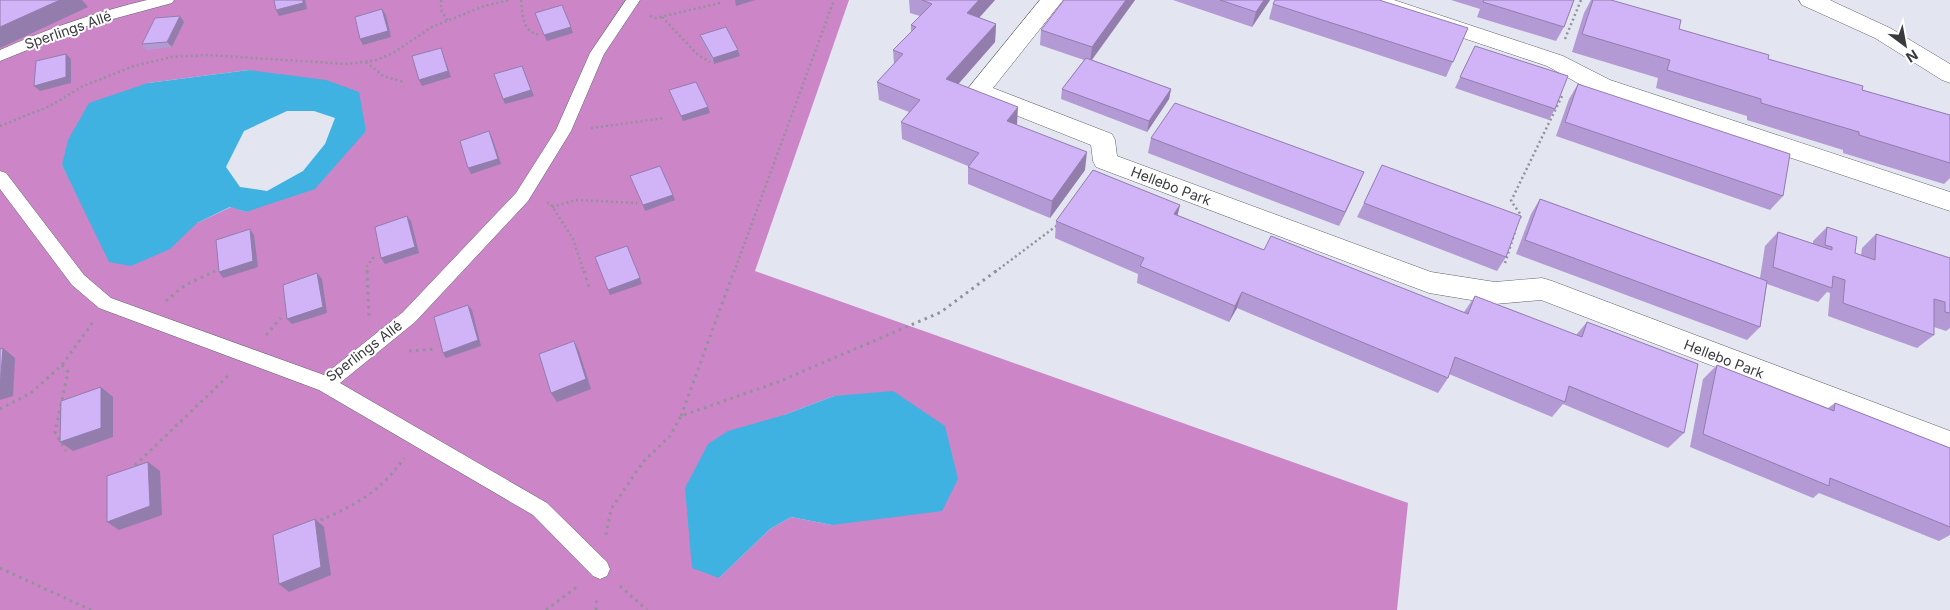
<svg xmlns="http://www.w3.org/2000/svg" width="1950" height="610" font-family="Inter,sans-serif">
<style>
.forest{fill:#cc85c7;fill-rule:evenodd}
.water{fill:#3fb2e2;fill-rule:evenodd}
.lines{fill:none;stroke-linecap:round;stroke-linejoin:round}
.lane-casing{stroke:#61636d;stroke-width:1}
.street-casing{stroke:#61636d;stroke-width:1}
.path-far1{stroke:#91929a;stroke-width:2.5;stroke-dasharray:2 3;stroke-linecap:butt}
.path{stroke:#91929a;stroke-width:3;stroke-dasharray:2.5 4.5;stroke-linecap:butt}
.lane{fill:#fff;fill-rule:evenodd}
.street{fill:#fff;fill-rule:evenodd}
.wall{fill:#b49ad4}
.shaded-wall{fill:#927dad}
.building{fill:#d1b3f7;stroke:#927dad}
.labels{text-anchor:middle;stroke-width:4;stroke-linejoin:round;paint-order:stroke}
.street-label{font-size:14px;fill:#393a3e;stroke:#fff}
</style>
<rect width="100%" height="100%" fill="#e3e5f0"/>
<path class="forest" d="M0,0H849L755,271L1408,503L1397,610H0ZM249,70L366,131L246,212L231,207L197,223L84,207L62,165L148,83ZM834,396L832,525L791,517L770,529L719,578L784,415Z"/>
<path class="water" d="M249,70L326,80L359,92L366,131L315,189L246,212L230,207L197,223L170,249L131,266L109,262L62,165L68,140L89,103L148,83ZM287,111H314L335,118L325,144L303,171L267,191L240,187L226,167L244,131Z
M893,391L945,426L958,479L942,511L832,525L791,517L770,529L719,578L692,568L685,488L708,444L728,431L784,415L834,396Z"/>
<g class="lines">
<g class="lane-casing">
<path id="lane" d="M147,0H174L172,3L87,26L0,61V50C47,29 96,12 147,0Z
M626,0H640L604,54L571,131L528,201L415,322L340,383L547,503L607,562L610,569L607,576L600,579L593,576L533,515L319,390L99,308L72,285L0,189V171L6,173L84,275L111,298L324,375L403,312L516,193L556,130L590,53Z"/>
</g>
<g class="street-casing">
<path id="street" d="M1040,0H1063L993,88L1112,134L1115,140L1117,156L1431,272L1495,282L1542,278L1552,281L1950,431V457L1541,300L1495,304L1429,293L1096,167L1093,161L1091,145L970,97L966,91Z
M1361,0H1394L1563,56L1610,80L1950,192V211L1594,92L1547,66L1364,5Z
M1799,0H1830L1836,3L1890,28L1950,64V83L1942,80L1875,38L1802,5Z"/>
</g>
<path class="path-far1" d="M441,0V10L447,20
M521,0C523,16 522,33 541,35
M650,16L656,18L720,3
M662,17L698,55L710,62
M1565,39L1581,0
M366,62L383,76L404,82
M0,126L50,106L83,86L134,66L172,57L207,55L348,64L377,60L393,53L432,27L484,6L510,0
M591,128L665,118
M547,203H550L573,239L584,272
M552,207L576,200L637,203
M1520,218L1521,215L1511,201L1563,94
M1505,263L1516,229
M213,272L215,271
M367,272V266L374,257
M734,272L834,0
M995,272L1059,224"/>
<path class="path" d="M367,271L369,316
M584,271L589,287
M166,301L184,286L215,271
M266,335L281,318
M409,351L436,349
M62,365L68,372L55,432L66,451
M0,409L31,393L62,365L93,322
M681,416L734,271
M130,470L228,376
M314,523C353,506 379,494 404,458
M606,535L611,509L643,462L670,436L681,416L778,382L941,312L996,271
M0,568L91,610
M620,586L647,610
M546,610L578,586
M596,610L597,596"/>
<use href="#lane" class="lane"/>
<use href="#street" class="street"/>
</g>
<path class="wall" d="M909,0H995L979,18L996,24L995,42L958,84L1017,125L1085,170L1050,218L968,184V166L902,139L901,122L909,112L879,100L877,82L894,64L893,50L911,32V25L920,16L910,13Z
M1064,0H1135L1092,60L1171,89L1169,99L1147,132L1061,99L1062,89L1084,60L1040,45L1041,30Z
M1173,0H1270L1252,27Z
M1451,0H1574L1564,27L1556,41L1477,17L1480,9Z
M1591,0H1611L1679,29L1862,90L1950,115V178L1944,184L1843,153V150L1747,120V116L1656,88L1658,78L1572,52L1584,13Z
M1273,4L1468,28L1446,77L1269,19Z
M180,16L184,22L172,47L146,50L142,44Z
M700,35L738,50L740,56L714,64L702,41Z
M1475,46L1555,109L1549,120L1455,88Z
M1578,84L1783,196L1770,210L1556,136L1569,99Z
M669,90L708,107L710,113L683,121L671,96Z
M1151,138L1358,186L1339,226L1148,153Z
M1540,199L1760,278L1765,246L1778,232L1813,244V241L1827,227L1855,253L1861,255L1862,248L1876,234L1950,258V328L1946,331L1934,327V335L1917,348L1828,316L1830,293L1827,292L1818,302L1767,284L1760,327L1747,340L1516,254L1531,214Z
M1364,203L1506,257L1497,271L1357,217Z
M1180,205L1177,215L1264,250L1464,312L1475,296L1576,335L1587,322L1684,433L1668,448L1563,404L1552,417L1449,374L1448,378L1438,393L1237,308L1229,322L1137,283L1138,274L1055,238L1056,221Z
M1717,365L1828,408L1835,403L1950,448V535L1939,541L1819,493L1813,498L1690,447L1703,379Z"/>
<path class="shaded-wall" d="M60,0H82L88,7L0,48V27Z
M303,0H305L307,9L279,16L276,10Z
M735,0H755L736,6Z
M979,0H995L967,31V13Z
M1126,0H1135L1090,62L1092,47Z
M1264,0H1270L1252,27L1256,12Z
M382,9L386,15L391,37L363,45L360,39Z
M180,16L184,22L172,47L167,42Z
M996,24L995,42L947,97L946,79Z
M571,27L573,33L547,41L544,35Z
M441,48L443,54L451,77L422,86L419,80Z
M738,50L740,56L714,64L713,58Z
M66,54L71,59V83L40,91L34,86Z
M522,66L534,96L505,104L503,99Z
M1171,89L1169,99L1147,132L1149,121Z
M708,107L710,113L683,121L681,116Z
M1018,107L1017,125L1007,121Z
M489,131L492,137L501,164L471,174L468,168Z
M1087,152L1085,170L1050,218L1052,201Z
M1364,172L1358,186L1339,226L1345,212Z
M673,195L675,200L645,211L643,205Z
M1180,205L1176,222L1174,214Z
M407,216L411,221L419,253L385,264L381,258Z
M250,229L254,235L258,267L223,278L219,272Z
M317,273L322,279L327,313L292,324L287,319Z
M640,278L642,284L610,295L608,290Z
M1242,292L1237,308L1229,322L1235,306Z
M468,305L472,310L481,346L446,358L443,353Z
M574,341L579,351L591,389L557,402L551,393Z
M3,348L15,358L13,396L0,400V387Z
M101,387L113,397V437L73,451L60,442Z
M148,462L160,471L162,515L119,530L107,522Z
M315,519L324,527L331,575L289,592L279,584Z"/>
<path class="building" d="M0,0H60L0,27Z
M274,0H303V3L276,10Z
M922,0H979L967,13L996,24L946,79L1018,107L1007,121L1087,152L1052,201L968,167L979,153L901,122L920,100L877,82L903,54L893,50L916,27L911,25L932,4Z
M1064,0H1126L1092,47L1041,30Z
M1220,0H1264L1256,12Z
M1275,0H1379L1468,28L1453,62L1273,4Z
M1484,0H1574L1564,27L1483,2Z
M1593,0H1611L1681,20L1679,29L1769,55L1768,59L1863,86L1862,90L1950,115V163L1859,135V132L1761,103V99L1667,70L1670,60L1582,34Z
M562,5L571,27L544,35L535,13Z
M382,9L388,31L360,39L355,17Z
M180,16L167,42L142,44L155,18Z
M726,27L738,50L713,58L700,35Z
M1475,46L1568,76L1555,109L1460,77Z
M441,48L448,71L419,80L412,56Z
M66,54V77L34,86L36,61Z
M1086,58L1171,89L1149,121L1062,89Z
M522,66L531,90L503,99L494,74Z
M696,82L708,107L681,116L669,90Z
M1578,84L1790,154L1783,196L1565,122Z
M1175,103L1364,172L1345,212L1151,138Z
M489,131L498,159L468,168L460,141Z
M1382,165L1521,216L1506,257L1364,203Z
M660,166L673,195L643,205L630,176Z
M1093,170L1180,205L1174,214L1264,250L1271,236L1468,314L1475,296L1582,337L1587,322L1698,364L1684,433L1569,386L1565,402L1455,357L1448,378L1242,292L1235,306L1140,266L1144,258L1056,221Z
M1540,199L1767,281L1760,327L1525,240Z
M407,216L415,247L381,258L375,227Z
M1827,227L1857,237L1855,253L1875,260L1876,234L1950,258V313L1945,312V302L1934,299V335L1843,303L1845,280L1833,276L1832,288L1773,267L1778,232L1832,250V247L1825,245Z
M250,229L253,261L219,272L216,240Z
M627,246L640,278L608,290L595,257Z
M317,273L323,307L287,319L283,285Z
M468,305L478,340L443,353L434,317Z
M574,341L586,379L551,393L539,354Z
M3,348L0,387V349Z
M1717,365L1834,411L1835,403L1950,448V527L1830,478L1829,486L1703,434Z
M101,387V428L60,442L61,401Z
M148,462L150,506L107,522V476Z
M315,519L321,567L279,584L273,535Z"/>
<g class="labels">
<g class="street-label">
<text transform="translate(68 30) rotate(-19)" y="5">Sperlings Allé</text>
<text transform="translate(1171 186) rotate(21)" y="5">Hellebo Park</text>
<text transform="translate(364 351) rotate(-37)" y="5">Sperlings Allé</text>
<text transform="translate(1724 359) rotate(21)" y="5">Hellebo Park</text>
</g>
</g>
<g transform="translate(1905 45) rotate(148)" stroke="#ffffff" stroke-width="4" paint-order="stroke">
<path d="M0-4L9 19L0 12L-9 19Z" fill="#393a3e"/>
<text y="-8" font-size="14" font-weight="bold" text-anchor="middle" fill="#393a3e">N</text>
</g>
</svg>
